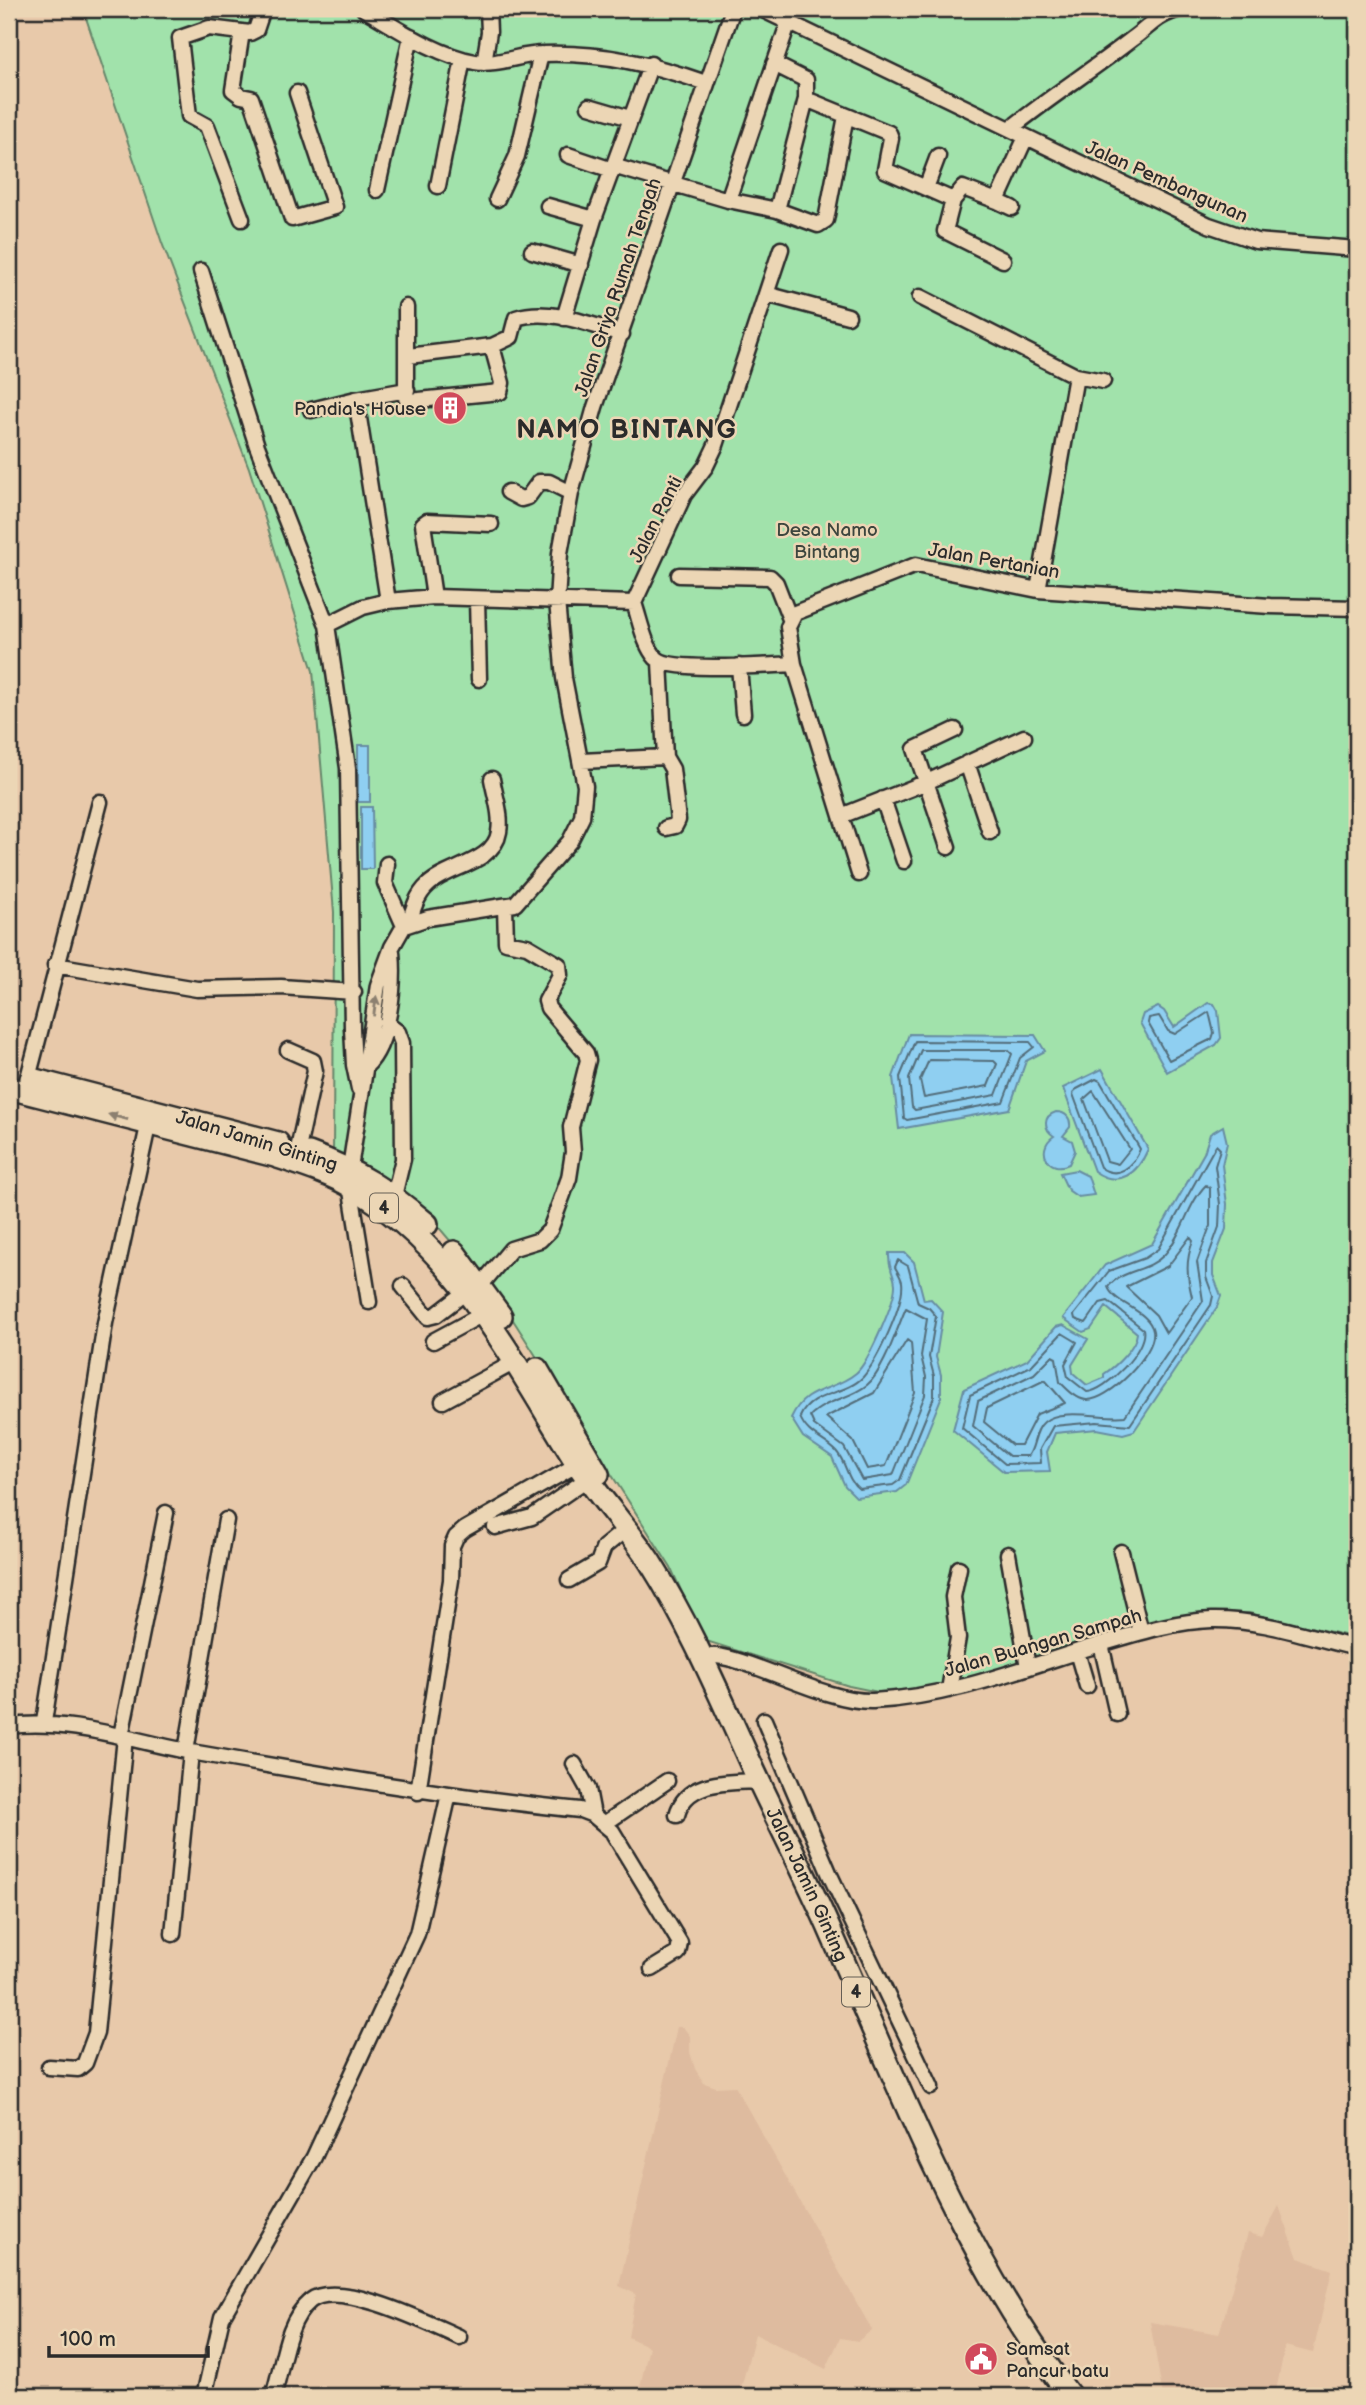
<svg xmlns="http://www.w3.org/2000/svg" width="1366" height="2405" font-family="'Balsamiq Sans',sans-serif">
<style>
.built{fill:#debb9f}
.green{fill:#a1e2ab;stroke:#66866b;stroke-width:2}
.water{fill:#8fcff1;stroke:#678da2;stroke-width:2}
.lines{fill:none;stroke-linecap:round;stroke-linejoin:round}
.shore{stroke:#536d7a;stroke-width:2}
.minor-casing{stroke:#2b2b2b;stroke-width:19}
.highway-casing{stroke:#2b2b2b;stroke-width:26}
.minor{stroke:#ecd6b5;stroke-width:14}
.highway{stroke:#ecd6b5;stroke-width:21}
.oneway{fill:#8c8070}
.labels{text-anchor:middle;stroke-width:5;stroke-linejoin:round;paint-order:stroke}
.shield{fill:#ecd6b5;stroke:#655e54;stroke-width:2}
.shield-label{font-size:18px;font-weight:bold;fill:#2b2b2b}
.street-label{font-size:19px;fill:#2b2b2b;stroke:#ecd6b5}
.poi-label{font-size:19px;fill:#2b2b2b;stroke:#ecd6b5;text-anchor:end}
.park-label{font-size:19px;fill:#3d463e;stroke:#ecd6b5}
.district-label{font-size:26px;font-weight:bold;letter-spacing:2px;fill:#2b2b2b;stroke:#ecd6b5}
</style>
<rect width="100%" height="100%" fill="#e8c9aa"/>
<filter id="ink" filterUnits="userSpaceOnUse"><feTurbulence type="fractalNoise" baseFrequency=".0143" numOctaves="2"/><feDisplacementMap in="SourceGraphic" scale="14" xChannelSelector="R" yChannelSelector="G"/><feConvolveMatrix kernelMatrix="1 2 1 2 8 2 1 2 1" color-interpolation-filters="sRGB"/></filter>
<g filter="url(#ink)">
<path class="built" d="M677,2027H683L690,2036V2052L695,2069L704,2083L716,2087L735,2086L872,2330L858,2341L840,2338L826,2369L755,2334L739,2396H654L639,2391L649,2347L628,2337L636,2294L619,2286Z
M1279,2206L1298,2258L1332,2270L1313,2353L1285,2346L1275,2396H1163L1150,2322L1219,2334L1248,2233L1262,2237Z"/>
<path class="green" d="M83,9H1357V1638L1249,1613L1188,1616L987,1675L934,1687L878,1692L849,1686L703,1640L671,1568L501,1301L420,1205L333,1165L334,912L313,671L249,468L162,243Z"/>
<path class="water" d="M358,745H370V802H358Z
M361,807H372L373,869H361Z
M1208,1003L1214,1004L1218,1011L1221,1038L1216,1045L1167,1072L1140,1023L1143,1014L1158,1007L1164,1011L1174,1027Z
M909,1034L1035,1035L1045,1051L1026,1061L1009,1109L899,1129L893,1077Z
M1102,1069L1148,1149C1138,1173 1119,1189 1094,1171L1063,1088Z
M1056,1112C1066,1112 1071,1118 1070,1127L1063,1136L1072,1141L1075,1151L1069,1164C1048,1174 1035,1149 1054,1136C1043,1129 1043,1116 1056,1112Z
M1223,1126L1227,1143L1222,1165L1227,1204L1226,1229L1213,1263V1275L1221,1296L1217,1307L1134,1431L1123,1434L1097,1429L1055,1433L1047,1452L1050,1471L1004,1472L953,1430L964,1389L1027,1360L1056,1327L1063,1325L1088,1339L1072,1365L1073,1373L1087,1385L1104,1378V1374C1116,1366 1136,1347 1137,1333L1106,1307L1091,1329L1083,1332L1063,1318L1105,1265L1152,1244L1204,1153L1210,1134Z
M1076,1170L1088,1176L1094,1195L1078,1197L1068,1190L1060,1173Z
M889,1253H905L914,1262L924,1300L931,1299L943,1312L936,1357L941,1375V1398L906,1485L897,1492L856,1497L845,1486L832,1457L803,1437L791,1418C806,1385 832,1393 856,1373C868,1363 896,1300 895,1284C894,1272 888,1270 889,1253Z"/>
<g class="lines">
<path class="shore" d="M1209,1012L1214,1033L1212,1039L1169,1060L1148,1023L1149,1018L1159,1016L1168,1031L1175,1034Z
M915,1041L1030,1042L1034,1047L1020,1058L1003,1102L907,1120L904,1118L900,1077Z
M921,1050H1008L1012,1054L996,1095L915,1110L912,1107L909,1079Z
M929,1060L994,1061L997,1064L988,1086L924,1098L920,1080Z
M1096,1079L1100,1081L1140,1149C1134,1167 1117,1180 1100,1167L1073,1094L1075,1090Z
M1093,1091L1130,1149L1118,1164L1107,1161L1084,1099Z
M1216,1145L1220,1149L1215,1166L1220,1204L1219,1227L1206,1263V1277L1213,1296L1211,1305L1130,1425L1097,1422L1053,1426L1040,1449L1041,1463L1005,1464L962,1428L970,1395L1031,1366L1062,1333L1077,1342L1065,1364L1068,1377L1087,1392C1106,1391 1148,1349 1143,1329L1108,1301L1100,1303L1086,1323L1075,1319L1074,1315L1109,1271L1145,1258L1158,1249Z
M1206,1185L1210,1188V1226L1197,1262L1203,1301L1125,1416C1106,1419 1060,1407 1044,1422C1034,1430 1035,1448 1028,1456H1009L973,1426L978,1401L1034,1374L1052,1356L1056,1358L1060,1382C1067,1389 1076,1399 1086,1400C1108,1402 1157,1353 1153,1331C1149,1310 1114,1304 1108,1287C1122,1269 1148,1272 1164,1255C1182,1236 1188,1203 1206,1185Z
M1190,1237L1193,1241C1185,1262 1187,1276 1192,1297L1166,1333L1156,1315L1126,1287L1168,1266Z
M898,1260L908,1266L918,1303L929,1308L936,1316L929,1357L934,1376V1397L900,1480L893,1485L859,1489C846,1479 847,1463 836,1451C823,1438 807,1435 800,1417C811,1391 845,1396 863,1377C877,1361 905,1303 902,1282C901,1277 897,1271 895,1267Z
M906,1308L927,1319L921,1356L926,1377L925,1395L893,1475L862,1480L844,1447L814,1425L810,1416C825,1400 850,1399 867,1385C884,1371 897,1328 906,1308Z
M907,1340L911,1343L915,1393L886,1466L867,1469L853,1441L826,1417L874,1393Z
M1045,1380L1065,1403L1037,1414L1021,1445H1012L984,1422L987,1408Z"/>
<g class="minor-casing">
<path id="minor" d="M364,9C397,28 436,55 475,62C498,66 520,54 543,54C602,52 651,64 706,83
M761,9L1209,225L1256,241L1357,249
M242,32L233,90L241,96L251,98L292,219L335,207L297,93
M484,63L489,32L488,9
M774,64L806,80V99
M589,106L630,118
M1010,129C1050,97 1092,70 1132,39C1152,25 1156,15 1181,9
M568,155L612,170
M613,166L728,200L777,210L818,225L826,220L846,116
M438,186L463,59
M926,188L938,156
M377,190L411,36
M497,199L517,156L541,54
M728,200L789,21
M953,200L945,231L1003,260
M997,201L1012,208
M548,206L594,219
M777,210L806,99L889,133L891,138L885,170L953,200L963,188L997,201L1026,137
M242,219L207,126L189,116L180,38L209,28L250,33L256,30L263,9
M532,251L581,265
M201,271L257,446L327,625L348,768L352,1029L354,1065L359,1089
M766,294L848,316
M920,297L1076,376L1038,590
M406,307V398L409,401L500,392L502,383L492,346
M564,318L594,219L651,64
M408,356L492,346L511,337L516,318C550,307 590,325 622,334
M1076,376L1103,381
M311,410L356,399
M508,492L521,499L528,497L539,482H549L571,493
M679,575L770,577L776,583L790,619
M434,597L423,524L427,521L491,524
M477,599L479,679
M388,601L356,399L407,390
M634,603L684,495L706,466L716,445L781,249
M327,625L363,607L388,601L434,597L634,603C640,620 644,645 656,658C670,673 770,665 794,664L788,627L795,613L916,565L1038,590L1270,606L1357,608
M660,662L665,757
M794,664L841,816L927,782L1024,737
M739,666L743,714
M581,761L665,757L672,769L678,820L675,826L666,828
M967,763L990,832
M883,799L904,861
M841,816L859,874
M948,847L915,749L955,730
M387,864L385,883L404,926
M409,923C413,909 417,895 428,885C448,866 494,863 499,832C502,815 495,796 492,779
M55,965L197,989L281,987L354,992
M386,1023L398,1032L402,1043L403,1159L394,1196
M288,1050L313,1061L315,1071L298,1149
M366,1066C390,1044 395,984 392,952
M28,1078L100,802
M350,1168L378,985L392,947L404,926L428,918L515,904L570,841L582,817L585,786L564,678L557,601L560,553L571,493L595,407L733,9
M350,1185L369,1302
M479,1283L486,1279L511,1249L540,1240L550,1230L569,1178L573,1152L571,1127L588,1060L586,1053L548,1008L546,1001L560,975L559,965L527,946L506,942L505,907
M403,1286L428,1317L436,1315L466,1292
M433,1341L483,1314
M443,1401L515,1362
M495,1527L532,1517L593,1475
M1121,1552L1141,1632
M1008,1554L1028,1667
M569,1580L598,1563L604,1547L626,1529
M1101,1644L1117,1714
M1077,1652L1087,1686
M702,1657C734,1647 821,1703 873,1701C953,1697 1029,1666 1104,1643C1138,1633 1176,1621 1212,1620C1262,1619 1309,1637 1357,1648
M949,1690L958,1638L953,1597L959,1568
M764,1720L830,1875L931,2087
M44,1722L105,1323L150,1117
M9,1726C73,1718 134,1742 197,1753C324,1775 451,1797 580,1810L593,1815L612,1831L680,1943L678,1953L652,1969
M121,1736L166,1513
M186,1751L226,1520
M574,1764L588,1789L593,1815
M418,1792L451,1580L452,1546L456,1537L465,1529L578,1464
M677,1815C686,1779 728,1783 759,1781
M604,1824L667,1781
M173,1934L191,1752
M49,2067L78,2069L85,2063L96,2033L125,1737
M204,2396L222,2317L314,2157L417,1934L449,1794
M273,2396C283,2367 285,2322 310,2301C338,2278 430,2324 459,2337"/>
</g>
<g class="highway-casing">
<g id="highway">
<path d="M31,1079L278,1143"/>
<path id="s1" d="M9,1088L275,1156C301,1165 329,1173 352,1187C459,1249 514,1364 578,1465C600,1499 628,1528 650,1562C690,1625 720,1696 751,1764C777,1821 807,1877 832,1935C902,2093 964,2258 1070,2396"/>
<path d="M309,1153C356,1170 388,1191 427,1224"/>
<path d="M454,1252L501,1316"/>
<path d="M537,1369L598,1474"/>
</g>
</g>
<use href="#minor" class="minor"/>
<use href="#highway" class="highway"/>
</g>
<defs><path id="oneway-solid" d="M-6-.8H1V-3.2L6.5 0L1 3.2V.8H-6Z" transform="scale(1.75)"/></defs>
<g class="oneway">
<use href="#oneway-solid" transform="translate(375 1006) rotate(-82)"/>
<use href="#oneway-solid" transform="translate(118 1117) rotate(-165)"/>
</g>
</g>
<defs>
<g id="building-disc" transform="scale(1.75)"><circle r="9.5" fill="#d1495b" stroke="#ecd6b5"/><path d="M-4-6H4V6H1V3H-1V6H-4ZM-2.5-4.3h1.7v1.8h-1.7ZM.8-4.3h1.7v1.8H.8ZM-2.5-1h1.7V.8h-1.7ZM.8-1h1.7V.8H.8Z" fill="#fff"/></g>
<g id="civic-disc" transform="scale(1.75)"><circle r="9.5" fill="#d1495b" stroke="#ecd6b5"/><path d="M-.6-6.5H3V-4.5H.6V-3L4-1V1h2V6H-6V1h2V-1L-.6-3ZM-1.2 2.5V6h2.4V2.5Z" fill="#fff"/></g>
</defs>
<g fill-rule="evenodd">
<use href="#building-disc" x="450" y="408"/>
<use href="#civic-disc" x="981" y="2359"/>
</g>
<g class="labels">
<g class="shield">
<rect x="370" y="1193.5" width="28" height="29" rx="5"/>
<rect x="842" y="1977.5" width="28" height="29" rx="5"/>
</g>
<g class="shield-label">
<text x="384" y="1214">4</text>
<text x="856" y="1998">4</text>
</g>
<g class="street-label">
<text transform="translate(1167 181) rotate(24)" y="7">Jalan Pembangunan</text>
<text transform="translate(617 287) rotate(-71)" y="7">Jalan Griya Rumah Tengah</text>
<text transform="translate(655 519) rotate(-63)" y="7">Jalan Panti</text>
<text transform="translate(994 560) rotate(10)" y="7">Jalan Pertanian</text>
<text transform="translate(257 1140) rotate(17)" y="7">Jalan Jamin Ginting</text>
<text transform="translate(1043 1642) rotate(-16)" y="7">Jalan Buangan Sampah</text>
<text dy="7" stroke="none"><textPath href="#s1" startOffset="1200">Jalan Jamin Ginting</textPath></text>
</g>
<g class="poi-label">
<text x="426" y="415">Pandia's House</text>
<text x="1006" y="2355" text-anchor="start">Samsat<tspan x="1006" dy="22">Pancur batu</tspan></text>
</g>
<g class="park-label">
<text x="827" y="536">Desa Namo<tspan x="827" dy="22">Bintang</tspan></text>
</g>
<g class="district-label">
<text x="627" y="438">NAMO BINTANG</text>
</g>
</g>
<rect width="1366" height="2405" fill="none" stroke="#ecd6b5" stroke-width="35"/>
<rect x="18" y="18" width="1331" height="2370" fill="none" stroke="#2b2b2b" stroke-width="2.5" filter="url(#ink)"/>
<path d="M49 2346v10h159v-10" fill="none" stroke="#2b2b2b" stroke-width="3.5"/>
<text x="60" y="2346" font-size="21" fill="#2b2b2b" stroke="#ecd6b5" stroke-width="5" paint-order="stroke">100 m</text>
</svg>
